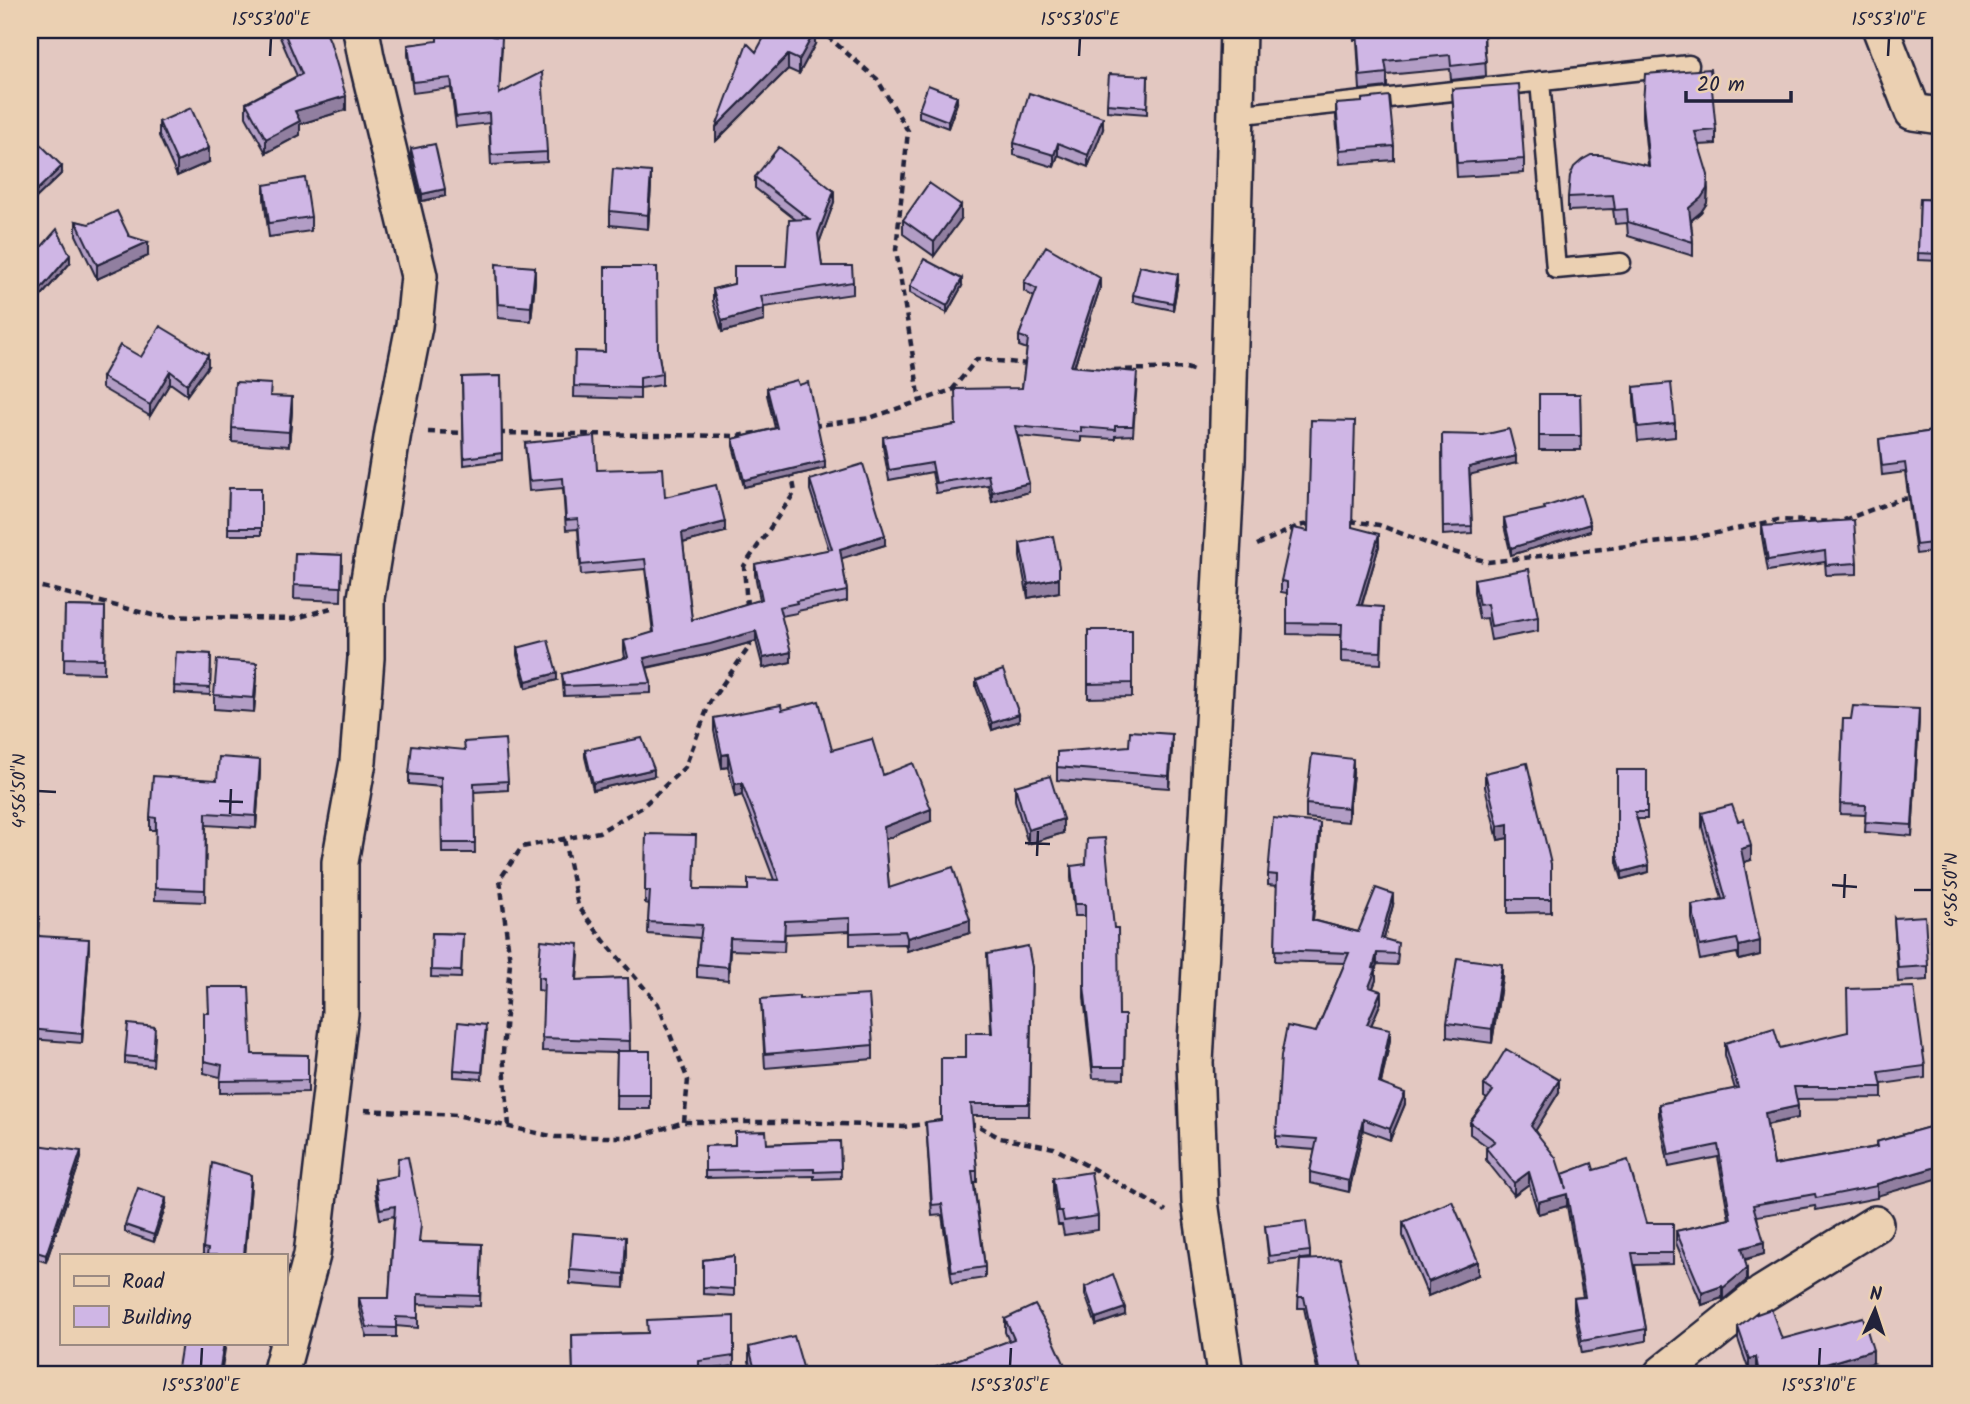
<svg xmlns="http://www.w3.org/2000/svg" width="1970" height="1404" font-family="Kalam,sans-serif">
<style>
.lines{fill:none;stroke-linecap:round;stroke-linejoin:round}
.lane-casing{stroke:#22223b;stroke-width:23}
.street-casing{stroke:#22223b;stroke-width:40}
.path{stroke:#22223b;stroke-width:4.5;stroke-dasharray:7 5;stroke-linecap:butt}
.lane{stroke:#ebd0b2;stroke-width:18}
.street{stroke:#ebd0b2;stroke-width:35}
.wall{fill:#b29dc5;stroke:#22223b;stroke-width:2}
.shaded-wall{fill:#917fa0;stroke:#22223b;stroke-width:2}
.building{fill:#cfb6e5;stroke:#22223b;stroke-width:2}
.ticks{fill:none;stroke:#22223b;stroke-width:2.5}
.neatline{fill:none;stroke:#22223b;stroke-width:2.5}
.ticks-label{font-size:18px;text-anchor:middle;fill:#22223b}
</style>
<rect width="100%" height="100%" fill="#e3c8c1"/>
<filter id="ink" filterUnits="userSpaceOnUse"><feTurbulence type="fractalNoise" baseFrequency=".0143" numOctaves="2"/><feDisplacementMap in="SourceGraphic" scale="14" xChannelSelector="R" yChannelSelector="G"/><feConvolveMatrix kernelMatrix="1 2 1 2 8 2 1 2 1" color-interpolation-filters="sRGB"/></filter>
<g filter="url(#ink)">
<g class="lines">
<g class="lane-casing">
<path id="lane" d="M1540,81L1556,269L1621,263
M1235,115L1689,65"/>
</g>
<g class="street-casing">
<path id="street" d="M1881,30L1913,112L1940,116
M280,1374L312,1255L340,1013V862L358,762L366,658V598L393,432L414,326L419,276L366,57L361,30
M1225,1374L1200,1202L1195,1062L1227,460L1238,30
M1662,1374L1762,1294L1875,1224"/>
</g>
<path class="path" d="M817,30L827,36L877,79L908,131L896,250L920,401
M1114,370L1186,368L1196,371
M813,426L870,418L952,390L977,359L1029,364
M428,432L469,433
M498,433L737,436L756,433
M1350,521L1379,525L1440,548L1488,562L1688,539L1778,520L1839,522L1900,499L1912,498
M1257,545L1298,526L1314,523
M30,584L156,616L293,619L331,608
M747,606L744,566L795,492L791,470
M564,839L578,906L605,942L658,1004L688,1080L684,1122
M365,1110L456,1115L555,1137H636L684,1122H800L903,1127L931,1123
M968,1125H977L1000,1138L1054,1148L1099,1172L1166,1211
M509,1126L503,1053L510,962L500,879L522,847L599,832L641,808L685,767L710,702L750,646L749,640"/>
<use href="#lane" class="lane"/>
<use href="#street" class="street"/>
</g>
<path class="wall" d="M279,30H325L346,110L300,124V135L266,153L246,117V103L297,76L279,35Z
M1353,30H1484L1486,76L1451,80L1450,69L1387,75V87L1360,90L1357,40H1354Z
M493,36L502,47L499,94L547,152V162L491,165L489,123L456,127L451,88L413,93L408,55V45Z
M815,44L799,74L788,69L716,141L756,52Z
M1148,76L1147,114L1107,111V104Z
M1452,89L1524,159V173L1457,177Z
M957,103L948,128L919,117V110Z
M1643,103L1716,130V144L1699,145L1708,189L1707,203L1701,212L1691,221L1693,242V256L1628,236L1627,223L1615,224L1613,209L1568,211V197L1648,166L1643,117Z
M1336,104L1394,146V160L1340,164L1336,118Z
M159,122L209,162L177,176L159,136Z
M1103,129L1088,167L1058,155L1054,167L1014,155V143Z
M411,149L445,196L422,201L411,156Z
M30,156L62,173L36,198L30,192Z
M755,177L834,202L819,243L822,266L853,282V294L764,307V321L722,332L713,301V289L734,284L786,266L796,220L755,188Z
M264,185L311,217V231L269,237L264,199Z
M651,186L648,229L610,225V211Z
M1920,199L1940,200V261L1918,260Z
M961,219L934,256L903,234V220Z
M76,221L129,236L148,256L97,279L76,235Z
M30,260L70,263L35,303L30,298Z
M496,264L535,281L531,321L498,318Z
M1178,281L1173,310L1133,302V295Z
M1024,282L1100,288L1074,367L1137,381L1133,435L1115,436V439L1081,437V442L1018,436L1029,492L992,502L988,485L936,493L932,472L889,480L883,447V437L955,425L1022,388L1027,349L1019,346V336L1034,297L1024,291Z
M910,286H962L947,313L910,293Z
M658,350L662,374V385L640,388V399L574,397L575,351L605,352Z
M141,357L208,366L187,395L170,383L150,416L102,388V377Z
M501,376L502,460L464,465L462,377Z
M1634,387L1675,423V437L1638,441L1634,400Z
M767,388L825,468L744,487L733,446V439L775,428L767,395Z
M1539,394H1580L1581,450H1539Z
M271,396L292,411L289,446L232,442V428Z
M1940,430V551L1916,554L1905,472L1882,475L1879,439Z
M1442,434L1516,463L1470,474L1472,533L1443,535Z
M525,443L665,497L725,532L683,543L692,620L760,600L755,575V564L829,550L810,490V480L885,545L841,558L847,591V601L797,611V613L781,616L791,662L763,668L756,641L710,654L647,668L651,683V693L564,696L562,674L625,658L624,651V641L653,633L645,569L581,575L578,529L566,530L563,488L529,491Z
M229,488H261V535H228Z
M1504,518L1590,531L1511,555L1504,526Z
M1762,526L1857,563V574L1826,575L1825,562L1768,571L1762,537Z
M1352,527L1379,546L1362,605L1383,618L1381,664L1341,662V635L1287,634V593L1281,592V581L1308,531Z
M1020,543L1059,592L1028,598L1020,557Z
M295,553L342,555L341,601L294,599Z
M1474,579L1538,617V631L1491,640L1487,618L1479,619L1474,592Z
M65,606L105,607L104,673L64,672Z
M1088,630H1132V697L1088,698Z
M517,648L557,680L526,688L517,655Z
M176,652L211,654L210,695L174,693Z
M257,677L254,712L214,709V695Z
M976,680L1019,721L992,730L976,687Z
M782,710L832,750L883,775L931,821L885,839L889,888L970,933L907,951L905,944L850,945V931L785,934L784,952L730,950L728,980L697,977V964L700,938L648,934L649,904L645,903L646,834L695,889L748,890L774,880L742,795L735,797L728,767L722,768L714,731V718Z
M1843,719H1919L1912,836L1865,832L1866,815L1840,814Z
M1172,747L1169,788L1057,780V752Z
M585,750L654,776L593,790L585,757Z
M1617,770H1647V819H1637L1649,872L1622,879L1617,862Z
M260,772L256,828L206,825L205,902L155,900L156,830H150V817L217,780Z
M1353,773L1348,822L1306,818V804Z
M1485,773L1551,864V912L1508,913V838L1498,840L1485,787Z
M409,774L508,781V790L474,792L475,853H442L441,787L409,784Z
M1015,786L1063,833L1028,844L1015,800Z
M1702,813L1751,860L1744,862L1760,955L1739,960L1737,953L1700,960L1692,919V905L1722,899L1702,827Z
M1320,834L1313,920L1358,932L1393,905L1384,939L1398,954L1397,965L1377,964L1375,969L1376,980L1373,988L1381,1002L1371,1025L1390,1040L1381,1083L1405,1104L1390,1140L1363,1130L1349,1192L1310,1183V1172L1315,1150L1276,1147V1136L1316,1032L1345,963L1275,961L1277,886L1268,885V874Z
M1071,866L1114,928L1119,1015H1125L1124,1079L1093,1078L1084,997V985H1085V916H1075L1071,878Z
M30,917L39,936L89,948L82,1043L30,1039V1002L31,986L30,985Z
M1894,918L1928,966V980L1898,982Z
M432,933L463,934L461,978L431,977Z
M987,954L1032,967L1029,1116H972L977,1171V1182H974L985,1267V1278L952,1283L942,1215L932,1216L926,1122L941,1120L966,1058L991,1033Z
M579,956L577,980L628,978L630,1051H650V1109H616L617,1053L542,1051L544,991L538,990V977Z
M1502,978L1492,1043L1447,1037V1023Z
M761,999H799L873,1045V1059L765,1068Z
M204,1013L252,1054L308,1055V1092L220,1093V1077L204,1073Z
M486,1032L482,1079L454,1077V1070Z
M155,1034L153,1066L125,1063V1056Z
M1725,1043L1780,1048L1925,1066V1078L1882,1084V1098L1797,1099L1798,1118L1767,1125L1774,1165L1876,1147V1142L1940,1124L1877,1196V1198L1816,1210L1815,1206L1757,1216L1764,1254L1745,1260L1747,1280L1723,1300L1722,1298L1702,1305L1676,1243V1231L1729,1219L1718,1157L1669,1167L1659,1116V1104L1735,1089L1725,1055Z
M1484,1085L1559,1092L1535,1131L1563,1180V1174L1594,1170L1646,1223H1673V1264L1635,1265L1646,1329V1341L1582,1353L1574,1310V1298L1583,1297L1567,1206L1538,1214L1529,1184L1514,1195L1486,1160V1148L1488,1147L1470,1134V1122L1487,1099L1484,1097Z
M840,1141L841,1178L814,1179V1176L705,1178V1146Z
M30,1144L81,1158L46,1262L30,1257Z
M1053,1178L1098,1216V1230L1064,1235L1062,1225H1058L1053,1192Z
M375,1180L420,1242L482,1244L480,1306L418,1304V1328L396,1326V1337H367L359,1307V1298H389L394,1216L380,1219L375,1190Z
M251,1186L245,1255H203V1248Z
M166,1205L154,1242L125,1232V1225Z
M1403,1222L1478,1275L1428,1296L1403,1236Z
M1265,1226L1310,1251V1258L1269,1263Z
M626,1251L624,1288L570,1284V1270Z
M734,1256V1296L703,1294V1260Z
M1300,1260L1363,1374H1318L1304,1308H1298Z
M1085,1287L1125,1315L1096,1325L1085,1294Z
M1757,1314L1782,1339L1873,1363L1833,1374H1757L1756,1369L1749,1371L1738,1339V1327Z
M734,1316V1366L699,1371V1374H573L572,1335L647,1333Z
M1005,1319L1069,1374H929V1370L1009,1341L1005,1332Z
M749,1347L805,1374H752L749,1361Z"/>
<path class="shaded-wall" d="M815,31V44L799,74V60Z
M788,55V69L716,141V127Z
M346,96V110L300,124V135L266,153V139L295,111Z
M957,96V103L948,128V121Z
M1103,117V129L1088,167V155Z
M1058,143V155L1054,167V155Z
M209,148V162L177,176V162Z
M62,166V173L36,198V191Z
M651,172V186L648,229V215Z
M1708,175L1707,203L1701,212L1689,222V208Z
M445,189V196L422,201V194Z
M834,191V202L818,246V234Z
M961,205V219L934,256V242Z
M148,242V256L97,279V265Z
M70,255V263L35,303V296Z
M535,267V281L531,321V307Z
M1178,274V281L1173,310V303Z
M1100,278V288L1071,376V366Z
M962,279V286L947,313V306Z
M764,309V321L722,332V321Z
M208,355V366L187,395V384Z
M170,371V383L150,416V405Z
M292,397V411L289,446V432Z
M1516,456V463L1469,475V467Z
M825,461V468L744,487V480Z
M1029,483V492L992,502V492Z
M725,522V532L682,543V533Z
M1590,524V531L1511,555V548Z
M35,527V534L30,549V542Z
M1379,534V546L1358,617V605Z
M885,535V545L840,559V549Z
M1059,578V592L1028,598V584Z
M756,631V641L710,654L644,668V658Z
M791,652V662L763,668V658Z
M257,663V677L254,712V698Z
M557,673V680L526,688V681Z
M1919,709V719L1912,836V825Z
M1019,714V721L992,730V723Z
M1172,734V747L1169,788V776Z
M728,754V767L722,768V755Z
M1353,759V773L1348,822V808Z
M260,760V772L256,828V816Z
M654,769V776L593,790V783Z
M742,783V795L735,797V784Z
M35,792V806L30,837V823Z
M931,809V821L884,840V827Z
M1063,819V833L1028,844V830Z
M1320,823V834L1312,931V920Z
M1508,824V838L1498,840V826Z
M1751,846V860L1741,863V849Z
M1649,865V872L1622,879V872Z
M1393,894V905L1381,949V938Z
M970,920V933L907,951V938Z
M730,938V950L728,980V967Z
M89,939V948L82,1043V1034Z
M1760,941V955L1739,960V946Z
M1377,953V964L1374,975L1376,969V980L1369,998V987Z
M1502,964V978L1492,1043V1029Z
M1381,991V1002L1367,1035V1024Z
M1390,1029V1040L1379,1093V1083Z
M1559,1080V1092L1531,1138V1126Z
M1405,1093V1104L1390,1140V1129Z
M1798,1106V1118L1765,1125V1113Z
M1363,1119V1130L1349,1192V1181Z
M81,1151V1158L46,1262V1255Z
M1940,1166V1178L1877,1196V1184Z
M1529,1172V1184L1514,1195V1183Z
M251,1175V1186L245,1255H244Z
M1567,1194V1206L1538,1214V1202Z
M166,1198V1205L154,1242V1235Z
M626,1237V1251L624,1288V1274Z
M1764,1242V1254L1742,1260V1248Z
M1478,1261V1275L1428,1296V1282Z
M1747,1268V1280L1723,1300V1288Z
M1722,1286V1298L1702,1305V1293Z
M1125,1308V1315L1096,1325V1318Z
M224,1343H226L221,1374H219Z
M1873,1350V1363L1833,1374H1819V1366Z
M1756,1357V1369L1749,1371V1359Z"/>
<path class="building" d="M283,30H325L330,41L346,96L295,111L300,121L266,139L246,103L302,74Z
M437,30H492V36L502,37L499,94L542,72L547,152L491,155L489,113L456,117L451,78L413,82L408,45L437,41Z
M768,30L815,31L799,60L788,55L716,127L747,43L756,52Z
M1357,30H1484V43L1486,62L1451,66L1450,55L1385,61L1387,73L1360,76Z
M1710,69L1716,130L1695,132L1708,175L1707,189L1701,198L1689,208L1693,242L1628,222L1627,209L1615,210L1613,195L1568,197L1570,176L1574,167L1582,160L1591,155H1601L1649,166L1643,103L1645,74Z
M1109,74L1148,76L1147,107L1107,104Z
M1519,84L1524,159L1457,163L1452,89Z
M928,85L957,96L948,121L919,110Z
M1029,93L1103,117L1088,155L1058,143L1054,155L1014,143Z
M1389,96L1394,146L1340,150L1336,104L1362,102V99Z
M191,108L209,148L177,162L159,122Z
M435,144L445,189L422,194L411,149Z
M41,145L62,166L36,191L30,185V156Z
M779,147L834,191L818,234L822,266H852L853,282L761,296L764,309L722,321L713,289L734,284V266H786L789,220L809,219L755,177Z
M613,169L651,172L648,215L610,211Z
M305,178L311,217L269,223L264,185Z
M929,183L961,205L934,242L903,220Z
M1920,199L1940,200V254L1918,253Z
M117,211L129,236L148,242L97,265L76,221L89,224Z
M57,229L70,255L35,296L30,291V260Z
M1046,246L1100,278L1071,366L1137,372L1133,426H1115V430L1081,427V432L1015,426L1029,483L992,492L988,475L936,483L932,463L889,470L883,437L956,425L955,389L1022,388L1028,339L1019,336L1037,289L1024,282Z
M924,259L962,279L947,306L910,286Z
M496,264L535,267L531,307L498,304Z
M1140,266L1178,274L1173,303L1133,295Z
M605,267H657L658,350L662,374L640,378V388L574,386L575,351L605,352Z
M160,326L208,355L187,384L170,371L150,405L102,377L120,345L141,357Z
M501,376L502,453L464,458L462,377Z
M797,380L799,385L808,382L825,461L744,480L733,439L777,428L767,388Z
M235,382L271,384L270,396L292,397L289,432L232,428Z
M1671,383L1675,423L1638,427L1634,387Z
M1539,394H1580L1581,436H1539Z
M1311,420L1355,421L1352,527L1379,534L1358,605L1383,607L1381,652L1341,650L1342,624L1287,623V582L1281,581L1293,528L1308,531Z
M1509,429L1516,456L1469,467L1472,526L1443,527L1442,434L1483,435Z
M1940,430V542L1916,545L1905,463L1882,466L1879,439Z
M595,436L597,470L663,468L665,497L716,485L725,522L682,533L692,620L762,599L755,564L832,549L810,480L863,464L885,535L840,549L847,591L796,601L797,603L779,607L791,652L763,658L756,631L710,644L644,658L651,683L564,686L562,674L628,657L624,641L654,632L645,559L581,565L578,519L566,520L563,478L529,481L525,443Z
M229,488H261V528H228Z
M1581,495L1590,524L1511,548L1504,518L1545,509L1544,507Z
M1854,520L1857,563L1826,565L1825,551L1768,560L1762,526Z
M30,525L35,527L30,542Z
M1053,536L1059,566V578L1028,584L1020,543Z
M295,553L342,555L341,587L294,585Z
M1529,569L1538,617L1491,626L1487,604L1479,605L1474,579Z
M65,606L105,607L104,659L64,658Z
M1088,630H1132V683L1088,684Z
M548,640L557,673L526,681L517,648Z
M176,652L211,654L210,688L174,686Z
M217,660L257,663L254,698L214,695Z
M1003,670L1019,714L992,723L976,680Z
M819,701L832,750L872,739L883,775L913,763L931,809L884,827L889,888L953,867L970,920L907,938L905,931L850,933V918L785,921L784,940L730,938L728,967L697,964L702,925L648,922L650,891H645L646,834L696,835L694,889L748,890V879L779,880L742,783L735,784L728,754L722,755L714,718L781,705L782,710Z
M1853,706L1919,709L1912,825L1865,822L1866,805L1840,804L1843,719H1851Z
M1130,731L1172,734L1169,776L1057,767V752L1129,746Z
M642,738L654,769L593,783L585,750Z
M505,739L508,781L474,783L475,843H442L441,777L409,774L412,745L465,750L464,742Z
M1312,754L1353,759L1348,808L1306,804Z
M219,757L260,760L256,816L206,813L205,890L155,888L156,818L150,817L153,776L217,780Z
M1527,763L1551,864V899H1508V824L1498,826L1485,773Z
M1617,770H1647V812H1635L1649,865L1622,872L1617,855Z
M1050,776L1063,819L1028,830L1015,786Z
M30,791L35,792L30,823Z
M1732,805L1738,821L1744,819L1751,846L1741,849L1760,941L1739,946L1737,939L1700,946L1692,905L1726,899L1702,813Z
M1273,818L1320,823L1312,920L1358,932L1376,888L1393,894L1381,938L1398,943L1397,954L1377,953L1373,968L1376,969L1369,987L1381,991L1367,1024L1390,1029L1379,1083L1405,1093L1390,1129L1363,1119L1349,1181L1310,1172L1317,1139L1276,1136L1281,1056L1287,1026L1316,1032L1349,953L1275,950L1277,875L1268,874Z
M1105,838L1114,928H1118L1119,1015H1125L1124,1067H1093L1084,985H1085V904H1075L1071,866L1086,864L1087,839Z
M1925,916L1928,966L1898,968L1894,918Z
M30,917H39L38,936L89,939L82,1034L30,1029V1002L32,976H30Z
M432,933L463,934L461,971L431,970Z
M541,940L579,944L576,980L628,978L630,1041L542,1038L544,978L538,977Z
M1028,946L1032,967L1029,1104H971L977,1171H972L985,1267L952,1272L942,1204L932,1205L926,1122L941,1120V1058H966V1033H992L987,954Z
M1457,958L1502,964L1492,1029L1447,1023Z
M208,987H249L252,1054L308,1055V1080L220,1081L222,1065L204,1061V1013H209Z
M1914,987L1925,1066L1879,1072L1882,1087H1794L1798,1106L1765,1113L1774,1165L1877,1147L1876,1142L1940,1124V1166L1877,1184V1186L1816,1198L1815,1194L1753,1205L1764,1242L1742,1248L1747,1268L1723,1288L1722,1286L1702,1293L1676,1231L1731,1219L1718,1145L1669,1155L1659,1104L1738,1088L1725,1043L1774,1028L1780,1048L1848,1032L1847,989Z
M869,995L873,1045L765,1054L761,999L799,996V999Z
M458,1022L486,1025L482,1072L454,1070Z
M128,1024L155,1027L153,1059L125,1056Z
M1506,1049L1559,1080L1531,1126L1556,1158L1566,1189L1563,1174L1592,1163L1594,1170L1628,1160L1646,1223H1673V1253H1632L1646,1329L1582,1341L1574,1298L1585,1297L1567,1194L1538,1202L1529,1172L1514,1183L1486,1148L1495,1141L1470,1122L1493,1091L1484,1085Z
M617,1051H650V1095H616Z
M766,1131L767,1144L840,1141L841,1171L814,1172V1169L705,1171V1146L735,1145V1132Z
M30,1144L81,1151L46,1255L30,1250Z
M408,1157L421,1224L419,1242L482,1244L480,1296L418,1294V1318L396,1317V1328L367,1327L359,1298H389L395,1206L380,1209L375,1180L397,1176L398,1158Z
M212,1163L251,1175L244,1255H207L208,1249L203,1248Z
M1091,1172L1098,1216L1064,1221L1062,1211H1058L1053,1178Z
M138,1188L166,1198L154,1235L125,1225Z
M1452,1201L1478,1261L1428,1282L1403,1222Z
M1306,1221L1310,1251L1269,1256L1265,1226Z
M573,1233L626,1237L624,1274L570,1270Z
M734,1256V1289L703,1287V1260Z
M1340,1258L1363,1374H1320L1304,1297H1298L1300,1260Z
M1113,1274L1125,1308L1096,1318L1085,1287Z
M1035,1305L1048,1328L1069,1374H931L929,1370L1014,1339L1005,1319Z
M1771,1309L1782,1339L1863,1317L1873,1350L1819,1366L1820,1374H1759L1756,1357L1749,1359L1738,1327L1757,1312V1314Z
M734,1316V1356L699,1361V1374H639V1371L573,1373L572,1335L648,1333L647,1320Z
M794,1336L805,1374H756L749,1347Z
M182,1343H224L219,1374H177Z
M1532,1370L1533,1374H1515Z"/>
</g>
<path class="ticks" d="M270,56L271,38M1079,56L1080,38M1888,56L1889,38M38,791L56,792M219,801L243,802M230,814L231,789M1025,843L1050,844M1037,856L1038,831M1832,885L1857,887M1914,890H1932M1844,898L1845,874M201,1366L202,1348M1010,1366L1011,1348M1819,1366L1820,1348"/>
<rect width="1970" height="1404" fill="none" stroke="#ebd0b2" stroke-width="77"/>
<rect x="60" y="1254" width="228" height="91" fill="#ebd0b2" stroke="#9b8a82" stroke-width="2"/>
<rect x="74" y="1276" width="35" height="10" fill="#ebd0b2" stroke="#9b8a82" stroke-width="2"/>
<text x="122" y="1288" font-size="21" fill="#22223b">Road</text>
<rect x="74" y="1306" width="35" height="21" fill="#cfb6e5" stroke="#9b8a82" stroke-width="2"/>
<text x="122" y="1324" font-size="21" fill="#22223b">Building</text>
<g transform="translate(1875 1310) rotate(3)" stroke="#ebd0b2" stroke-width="5" paint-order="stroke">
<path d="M0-5L12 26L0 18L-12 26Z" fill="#22223b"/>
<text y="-10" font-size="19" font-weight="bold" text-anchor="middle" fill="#22223b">N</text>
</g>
<path d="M1686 91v10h105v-10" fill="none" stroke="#22223b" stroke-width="3.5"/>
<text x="1697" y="91" font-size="21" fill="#22223b" stroke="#ebd0b2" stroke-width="5" paint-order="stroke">20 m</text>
<rect x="38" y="38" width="1894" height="1328" class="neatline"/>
<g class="ticks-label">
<text x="271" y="25">15°53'00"E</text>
<text x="1080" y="25">15°53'05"E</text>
<text x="1889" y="25">15°53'10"E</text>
<text transform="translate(19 791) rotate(-90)" y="6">4°56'50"N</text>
<text transform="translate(1951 890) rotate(-90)" y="6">4°56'50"N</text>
<text x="201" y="1391">15°53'00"E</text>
<text x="1010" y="1391">15°53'05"E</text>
<text x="1819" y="1391">15°53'10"E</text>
</g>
</svg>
